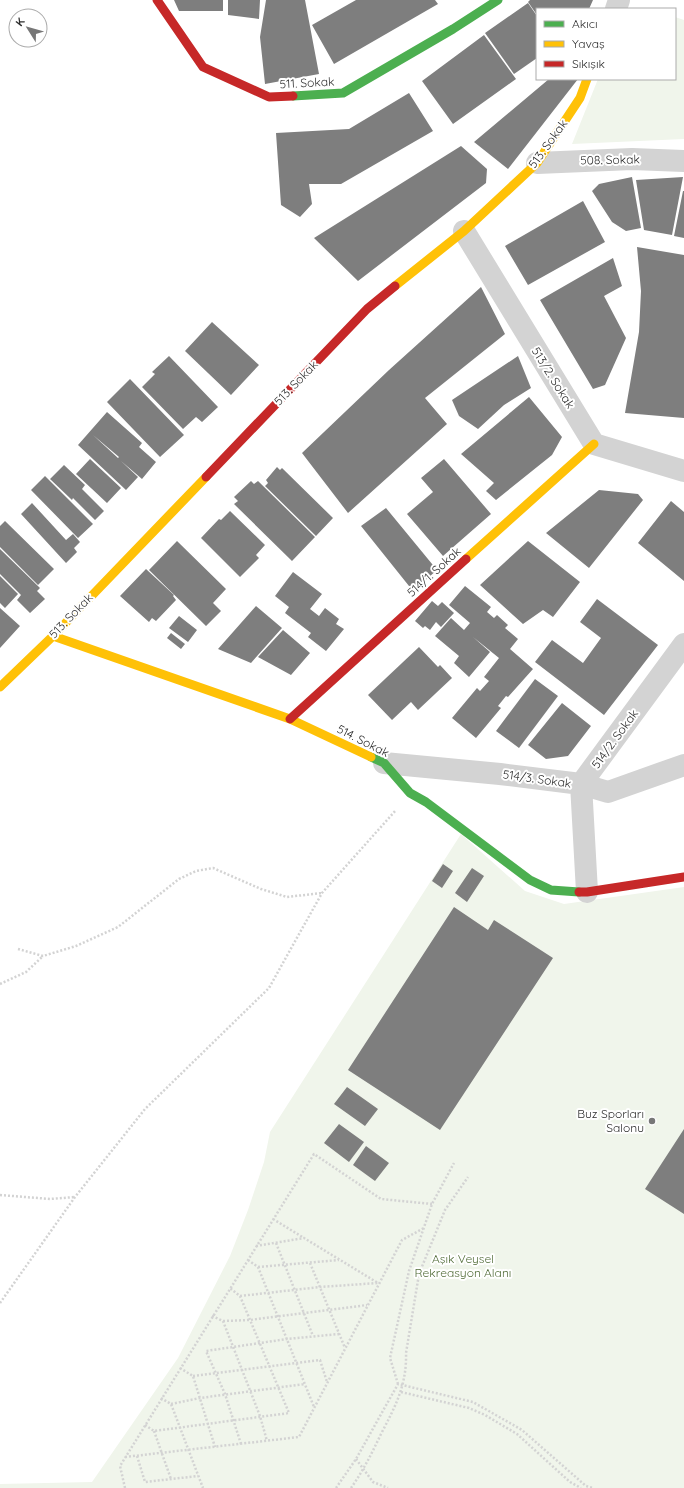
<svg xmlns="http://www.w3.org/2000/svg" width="684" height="1488" font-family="Quicksand,sans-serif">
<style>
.green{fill:#f0f5eb}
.building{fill:#7e7e7e;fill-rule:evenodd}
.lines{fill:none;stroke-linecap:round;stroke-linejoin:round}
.path{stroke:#d3d3d3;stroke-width:2.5;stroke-dasharray:2 2;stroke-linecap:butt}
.street{stroke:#d3d3d3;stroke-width:22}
.fast{stroke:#4caf50;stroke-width:9}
.slow{stroke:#ffc107;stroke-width:9}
.jam{stroke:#c62828;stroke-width:9}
.poi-dot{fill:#777;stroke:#fff;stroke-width:1.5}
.labels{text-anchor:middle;stroke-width:4;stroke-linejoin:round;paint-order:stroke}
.street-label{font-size:12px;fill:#2e2e2e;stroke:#fff}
.poi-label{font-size:12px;fill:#2e2e2e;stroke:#fff;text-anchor:end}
.park-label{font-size:12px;fill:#516c38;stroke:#fff}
</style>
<rect width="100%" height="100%" fill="#fff"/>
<path class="green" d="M675,17L684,20V139L572,144L598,79H675Z
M461,834L525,891L564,904L684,887V1488H0V1484L92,1482L178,1358L230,1256L248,1210L264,1162L270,1132Z"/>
<path class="building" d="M174,0H223V11H179Z
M228,0H260L259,19L228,15Z
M266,0H305L319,74L265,84L260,37Z
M356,0H435L438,4L334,64L312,25Z
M530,0H593L589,9H537V15L528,2Z
M528,3L537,16V58L514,74L485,33Z
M484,35L516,79L453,124L422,81Z
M549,79H578L508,169L474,142Z
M409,93L433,131L341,184H309L312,204L300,217L281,205L276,133L349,129Z
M461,146L487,169L486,183L358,281L314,238Z
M632,177L641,228L626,231L612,222L592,191L599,184Z
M683,177L672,235L644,230L636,180Z
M683,191H684V238L674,236Z
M583,201L605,242L528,285L505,246Z
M637,247L684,255V418L625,413L639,332L641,291Z
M613,258L622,286L604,296L626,338L605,385L593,389L540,300Z
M481,287L505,334L425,398L447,424L348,513L302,453L389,370Z
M212,322L259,365L231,395L185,351Z
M169,356L218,407L202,422L196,417L183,429L142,387L155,374L152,372Z
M518,356L531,388L504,405L478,429L459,416L452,400Z
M130,379L184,435L160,457L107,402Z
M529,397L562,437L552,455L496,500L486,491L494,483L461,454Z
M107,412L142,443L139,447L156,462L142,479L121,461L138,477L126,490L78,445ZM93,435L119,457L118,458Z
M90,459L121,488L107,503L76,474Z
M444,459L491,514L443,556L407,514L433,492L421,478Z
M64,465L85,485L82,489L104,511L95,520L73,498L72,500L50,479Z
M277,467L280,470L282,468L333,518L316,536L265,486L268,483L266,480Z
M45,476L93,524L78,538L31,490Z
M251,481L254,484L258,481L315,537L292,561L234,504L238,501L234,497Z
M599,490L638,494L643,500L589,568L546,533Z
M671,501L684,512V581L638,543Z
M32,503L66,540L73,534L80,542L74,548L77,552L66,563L21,514Z
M386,508L437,570L413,591L361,526Z
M230,511L265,545L256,555L259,558L240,577L201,538L219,519L221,520Z
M5,521L54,569L38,585L0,547V526Z
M177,541L226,589L213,603L221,611L206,626L149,570Z
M528,541L580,582L553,617L543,610L523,624L480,585Z
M0,549L40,588L37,591L45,599L30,613L17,600L21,595L0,574Z
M146,569L174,595L173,596L176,600L156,621L152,618L149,622L120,596Z
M293,572L322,594L310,609L319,616L325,608L339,619L336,624L344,629L326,651L308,637L311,633L285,613L289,607L275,596Z
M0,576L18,594L5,608L0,603Z
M465,586L491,607L487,612L494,618L497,615L508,625L505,628L518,639L510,649L533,669L508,697L506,696L498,706L501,708L476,738L452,718L477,688L480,691L489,681L484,677L499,658L473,637L490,652L469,677L454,663L459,656L435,636L451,618L464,630L470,623L449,605Z
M597,599L658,645L604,715L535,662L552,640L583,663L601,638L580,622Z
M432,601L438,606L442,602L454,613L441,627L436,622L430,630L425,626L423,628L415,621Z
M256,606L282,628L251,663L218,649Z
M0,608L20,626L0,648Z
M179,616L197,630L188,642L169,628Z
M283,630L310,653L291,675L258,657Z
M171,633L185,644L181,649L167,638Z
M419,647L438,667L440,665L452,678L418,710L411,702L392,720L368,695Z
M535,679L558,696L519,748L496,731Z
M562,703L591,726L568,756L546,759L528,745Z
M443,864L453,871L442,888L432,881Z
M472,868L484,876L467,902L455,893Z
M454,907L488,930L494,920L553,958L440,1130L348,1070Z
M347,1087L378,1109L365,1126L334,1104Z
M339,1124L364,1142L349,1162L324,1143Z
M684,1129V1214L645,1189Z
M366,1146L389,1163L375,1181L353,1165Z"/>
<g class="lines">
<path class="path" d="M18,949L43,956L76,946L118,927L179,879L196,871L213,868L261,889L287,897L322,893
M0,984L26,972L42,957
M0,1195L50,1199L75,1197
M273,1219L304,1238
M276,1243L313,1336
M256,1246L304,1238L378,1283
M248,1260L258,1267L314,1407
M310,1263L345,1348
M258,1267L339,1260
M240,1296L320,1287L378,1283
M0,1303L75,1197L145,1109L269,988L322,893L396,810
M212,1316L223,1321L260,1416L267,1441
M223,1321L250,1320L367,1305
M180,1368L193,1376L215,1447
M193,1376L320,1360L327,1382
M398,1384L390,1358L409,1271L432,1204L454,1163
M401,1392L469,1408L485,1415L517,1434L570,1482L581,1488
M161,1398L171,1404L203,1488
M171,1404L200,1398L305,1384
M145,1425L154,1431L289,1413L240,1296L230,1288
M154,1431L171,1479
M241,1444L225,1394L206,1351L287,1339L339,1334
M137,1456L145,1482L198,1476
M125,1457L299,1437L402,1240L424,1228
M356,1459L373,1482L388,1488
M125,1488L120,1466L314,1154L381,1199L432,1204
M336,1488L356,1459L398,1384L473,1402L522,1430L586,1486L593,1488
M351,1488C363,1471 372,1453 381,1434C395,1407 407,1385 406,1353L419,1274L445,1210L468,1177"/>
<path class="street" d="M616,9L619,0
M537,163L632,159L684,161
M464,231L594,444L684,471
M384,763L500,774L581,784L608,792L684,765
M587,892L581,784L684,644"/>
<path class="fast" d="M293,96L343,93L453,29L498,0
M371,757L384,763L410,793L426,802L530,880L551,890L579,892"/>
<path class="slow" d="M395,286L464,231L537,163L580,98L587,79
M466,559L594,444
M53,636L290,719L371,757
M0,687L53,636L206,477"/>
<path class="jam" d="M157,0L203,67L269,97L293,96
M206,477L367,309L395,286
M290,719L466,559
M579,892H587L684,877"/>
</g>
<circle class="poi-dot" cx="652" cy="1121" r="4"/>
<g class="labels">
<g class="street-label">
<text transform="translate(307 83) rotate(-3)" y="4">511. Sokak</text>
<text transform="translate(548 144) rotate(-54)" y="4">513. Sokak</text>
<text transform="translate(610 160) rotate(-1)" y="4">508. Sokak</text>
<text transform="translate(553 378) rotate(58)" y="4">513/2. Sokak</text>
<text transform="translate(296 383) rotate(-46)" y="4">513. Sokak</text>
<text transform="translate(434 572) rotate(-42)" y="4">514/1. Sokak</text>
<text transform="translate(71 616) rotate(-46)" y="4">513. Sokak</text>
<text transform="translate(615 739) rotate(-54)" y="4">514/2. Sokak</text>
<text transform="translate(363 741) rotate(27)" y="4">514. Sokak</text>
<text transform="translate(537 779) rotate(8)" y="4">514/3. Sokak</text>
</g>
<g class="poi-label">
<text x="644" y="1118">Buz Sporları<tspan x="644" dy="14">Salonu</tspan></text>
</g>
<g class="park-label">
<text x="463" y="1263">Aşık Veysel<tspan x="463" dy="14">Rekreasyon Alanı</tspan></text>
</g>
</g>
<rect x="536" y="8" width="140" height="72" fill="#ffffff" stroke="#ababab"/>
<rect x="544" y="21" width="20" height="6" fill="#4caf50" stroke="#ababab"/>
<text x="572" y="28" font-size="12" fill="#2e2e2e">Akıcı</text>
<rect x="544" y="41" width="20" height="6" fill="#ffc107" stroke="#ababab"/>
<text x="572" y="48" font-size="12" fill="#2e2e2e">Yavaş</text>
<rect x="544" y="61" width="20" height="6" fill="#c62828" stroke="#ababab"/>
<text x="572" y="68" font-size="12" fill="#2e2e2e">Sıkışık</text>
<g transform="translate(28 28) rotate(307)"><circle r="19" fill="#ffffff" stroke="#ababab"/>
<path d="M0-3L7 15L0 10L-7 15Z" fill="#777777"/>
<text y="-6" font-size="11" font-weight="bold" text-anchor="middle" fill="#2e2e2e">K</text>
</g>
</svg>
